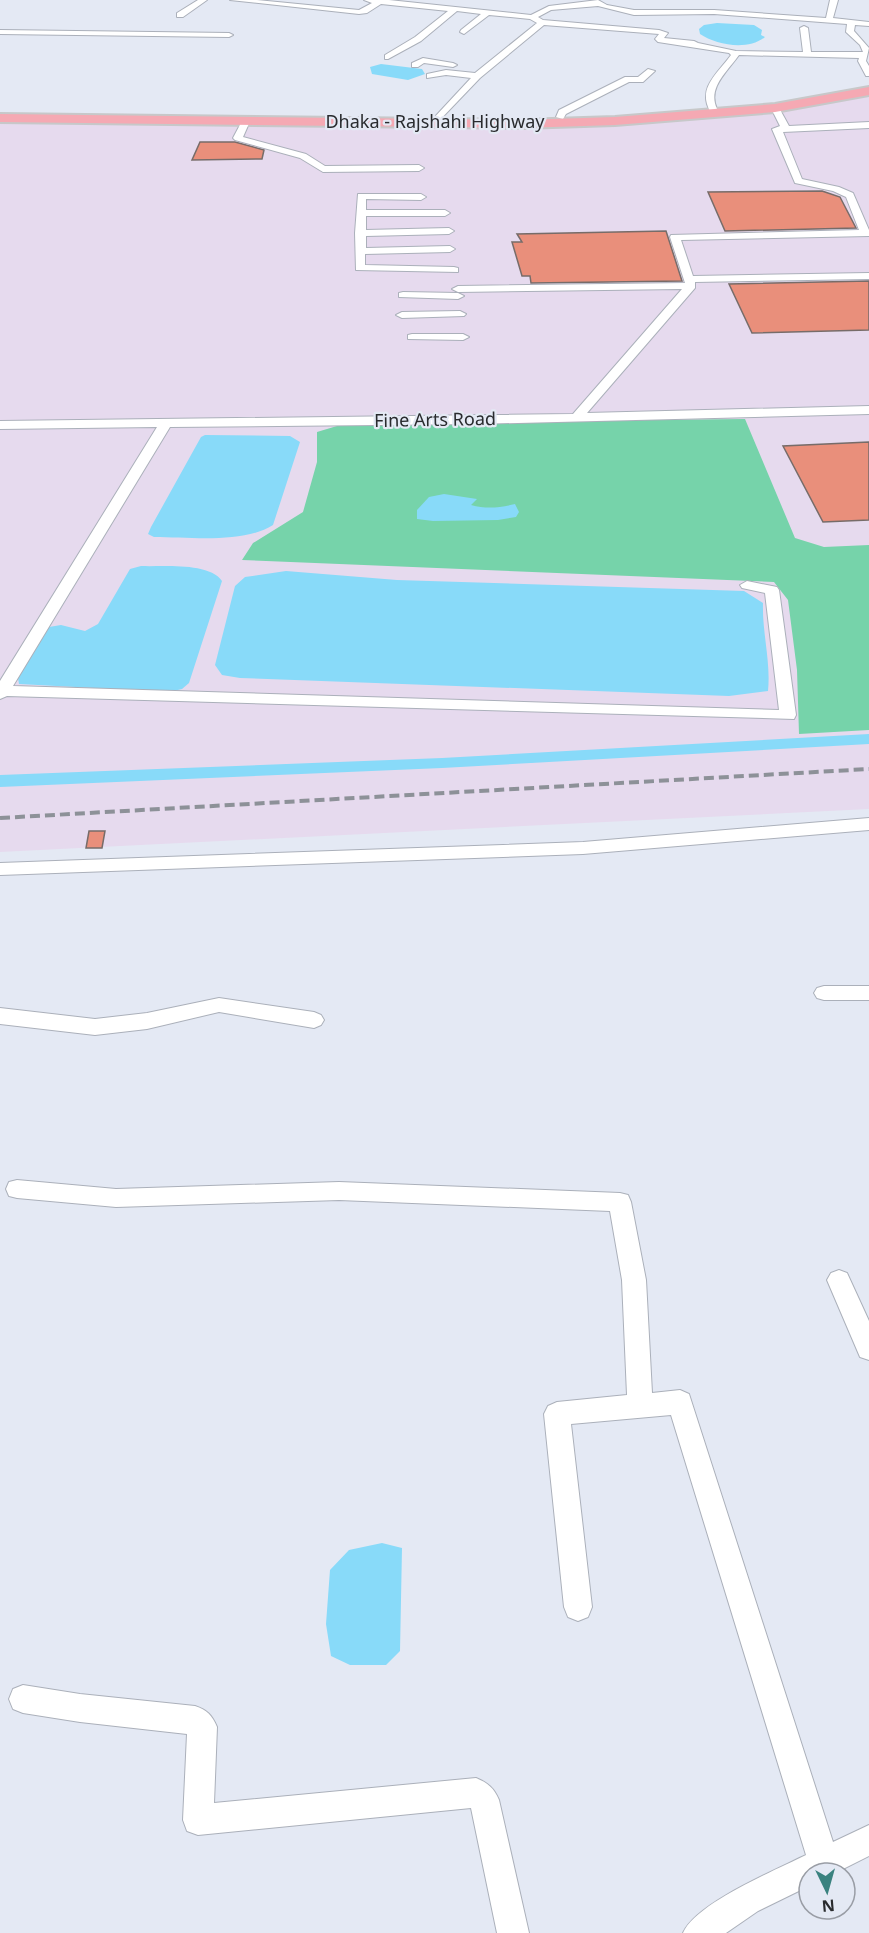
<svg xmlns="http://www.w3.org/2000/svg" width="869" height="1933" font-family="'Noto Sans',sans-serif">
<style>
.education{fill:#e6daee}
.green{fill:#76d3aa}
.water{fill:#88daf9}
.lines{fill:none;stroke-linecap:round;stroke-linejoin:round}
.canal{fill:#88daf9;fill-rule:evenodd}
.building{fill:#e98f7b;stroke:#776c69;stroke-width:1.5}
.minor-casing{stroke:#abb0ba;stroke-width:2}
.highway-casing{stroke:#c7c8c9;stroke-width:4}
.minor{fill:#fff;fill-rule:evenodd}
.highway{fill:#f5a9b3;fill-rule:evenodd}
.rail{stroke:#8d9198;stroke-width:4;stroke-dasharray:10 5;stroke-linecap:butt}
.labels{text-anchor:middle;stroke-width:4.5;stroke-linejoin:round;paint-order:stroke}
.far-street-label{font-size:18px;fill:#292b2e;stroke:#e4e9f4}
</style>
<rect width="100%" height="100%" fill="#e4e9f4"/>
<path class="education" d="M869,94V809L0,852V121L432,128L560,126L728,116Z"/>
<path class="green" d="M745,419L795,538L824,547L869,545V730L799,734L797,670L788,600L774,582L242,560L253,543L303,512L317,462V432L347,423Z"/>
<path class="water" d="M717,23L754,25L762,30L761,35L765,37C748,51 716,45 700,34L699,29L704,25Z
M381,64L422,69L425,74L408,80L372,74L370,67Z
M205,435L290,436L300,442L273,525C243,544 190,537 154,537L148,534L151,527L201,437Z
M444,494L477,499L471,505C486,509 499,508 515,504L519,512L516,517L498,520L433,521L417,519V510L429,497Z
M141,566C162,567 209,562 222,581L189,683L182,689L169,692L19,684L18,678L49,627L61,625L85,631L98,624L130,569Z
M286,571L397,580L744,591L763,603C762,633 771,661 768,691L729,696L240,678L222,675L215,665L235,586L245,577Z
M382,1543L402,1548L400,1651L386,1665H350L331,1656L326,1624L330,1570L349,1550Z"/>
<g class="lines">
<path class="canal" d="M869,734V744L442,768L0,787V775L442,758Z"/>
</g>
<path class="building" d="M200,142H235L264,150L262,159L192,160Z
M822,191L840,197L856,228L725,231L708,192Z
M666,231L682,281L531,283L530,276H522L512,242H522L517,234Z
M869,281V330L752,333L729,284Z
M869,442V520L823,522L783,446Z
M89,831H105L102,848H86Z"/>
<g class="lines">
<g class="minor-casing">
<path id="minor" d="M198,0H207L183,17H177V13Z
M230,0H257L359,10L372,3L364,0H389L531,15L549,6L598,0L607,5L634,10H714L826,18L830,0H838L833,18L869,22V26L855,25L854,31L869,48L866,61L869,66V76H866L858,61L859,58L739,55C727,72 707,88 717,109L713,112L710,111C697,88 718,73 731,55L729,53L658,42L655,39L659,34L544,25L480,78L434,126L430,123L431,121L471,78L446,75L427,78V74L446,70L475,73L537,23L530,19L489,15L464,34L460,32L461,30L481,14L457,11L421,41L388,59H385V55L415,37L448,11L381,4L367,13L359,14ZM598,6L634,15L714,14L847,24L846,32L860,45L863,52H811L808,28L804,26L800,28L803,52L736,51L698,43L694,41L664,38L668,33L659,30L543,20L538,17L551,10Z
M0,30L229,33L233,35L229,37L0,34Z
M423,58L453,63L457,65L453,67L424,63L418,67H412V63Z
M648,69L655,71L643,82H629L566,114L563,119L556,117L559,110L625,77H638Z
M772,106H778L789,126L869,122V128L783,132L802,179L839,187L853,193L869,230V236L681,240L693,276L869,273V279L695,282V288L587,413L869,406V414L474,424L170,427L13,686L779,710L765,593L742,588L740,585L747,581L777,587L779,590L796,715L794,719L7,696L0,699V681L157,427L0,429V421L573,414L682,289L458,292L452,289L458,286L685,283L670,237L671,235L859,230L846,197L833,191L795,183L772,129L780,126L771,108Z
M246,118L250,121L243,137L306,154L325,166L419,165L424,168L419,171L323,172L300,158L235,140L233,138L242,121Z
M358,194H421L426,197L421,200L366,199V210H445L450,213L445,216H366V230L449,228L454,231L449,234L366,236V248L450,246L455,249L450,252L365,254V265L454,267L458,268V272L356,270L355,233Z
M403,292L458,293L464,296L458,299L399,297V293Z
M460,311L466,314L464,316L402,318L396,315L402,312Z
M412,334H463L469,337L463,340L408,339V335Z
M869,818V830L583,854L0,875V863L583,842Z
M824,986H869V1000H824L817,998L814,993L817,988Z
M219,998L314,1012L321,1015L324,1020L321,1025L314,1028L219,1012L147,1029L95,1035L0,1024V1008L95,1019L147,1013Z
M17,1180L116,1189L339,1182L620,1193L628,1195L631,1202L646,1280L652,1393L680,1390L689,1394L833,1842L869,1825V1856L835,1873H809V1886L758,1911L726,1933H683C696,1903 776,1870 806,1855L671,1415L571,1424L592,1607L588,1617L578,1621L568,1617L564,1607L544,1414L548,1406L557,1402L627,1395L622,1280L610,1211L339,1200L116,1207L17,1198L9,1196L6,1189L9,1182Z
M839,1270L847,1273L869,1321V1360L860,1357L827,1280L831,1273Z
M23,1685L80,1694L195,1706C207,1710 212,1715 217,1727L214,1803L476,1778C488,1783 494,1788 499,1800L529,1933H497L471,1808L198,1835L187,1831L183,1820L187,1734L80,1722L23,1713L13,1709L9,1699L13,1689Z"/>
</g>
<g class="highway-casing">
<path id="highway" d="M869,87V95L775,112L615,125L521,128L0,122V114L521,120L615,117L775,104Z"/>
</g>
<use href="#minor" class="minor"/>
<use href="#highway" class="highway"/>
<path class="rail" d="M0,818L869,769"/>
</g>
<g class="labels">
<g class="far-street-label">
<text x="435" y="128">Dhaka - Rajshahi Highway</text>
<text transform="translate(435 420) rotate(-1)" y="6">Fine Arts Road</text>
</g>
</g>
<g transform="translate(827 1891) rotate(175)"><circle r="28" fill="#e4e9f4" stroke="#999da5" stroke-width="1.5"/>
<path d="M0-4.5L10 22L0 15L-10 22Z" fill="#3a827f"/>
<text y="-9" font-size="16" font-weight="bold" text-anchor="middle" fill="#292b2e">N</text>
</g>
</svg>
